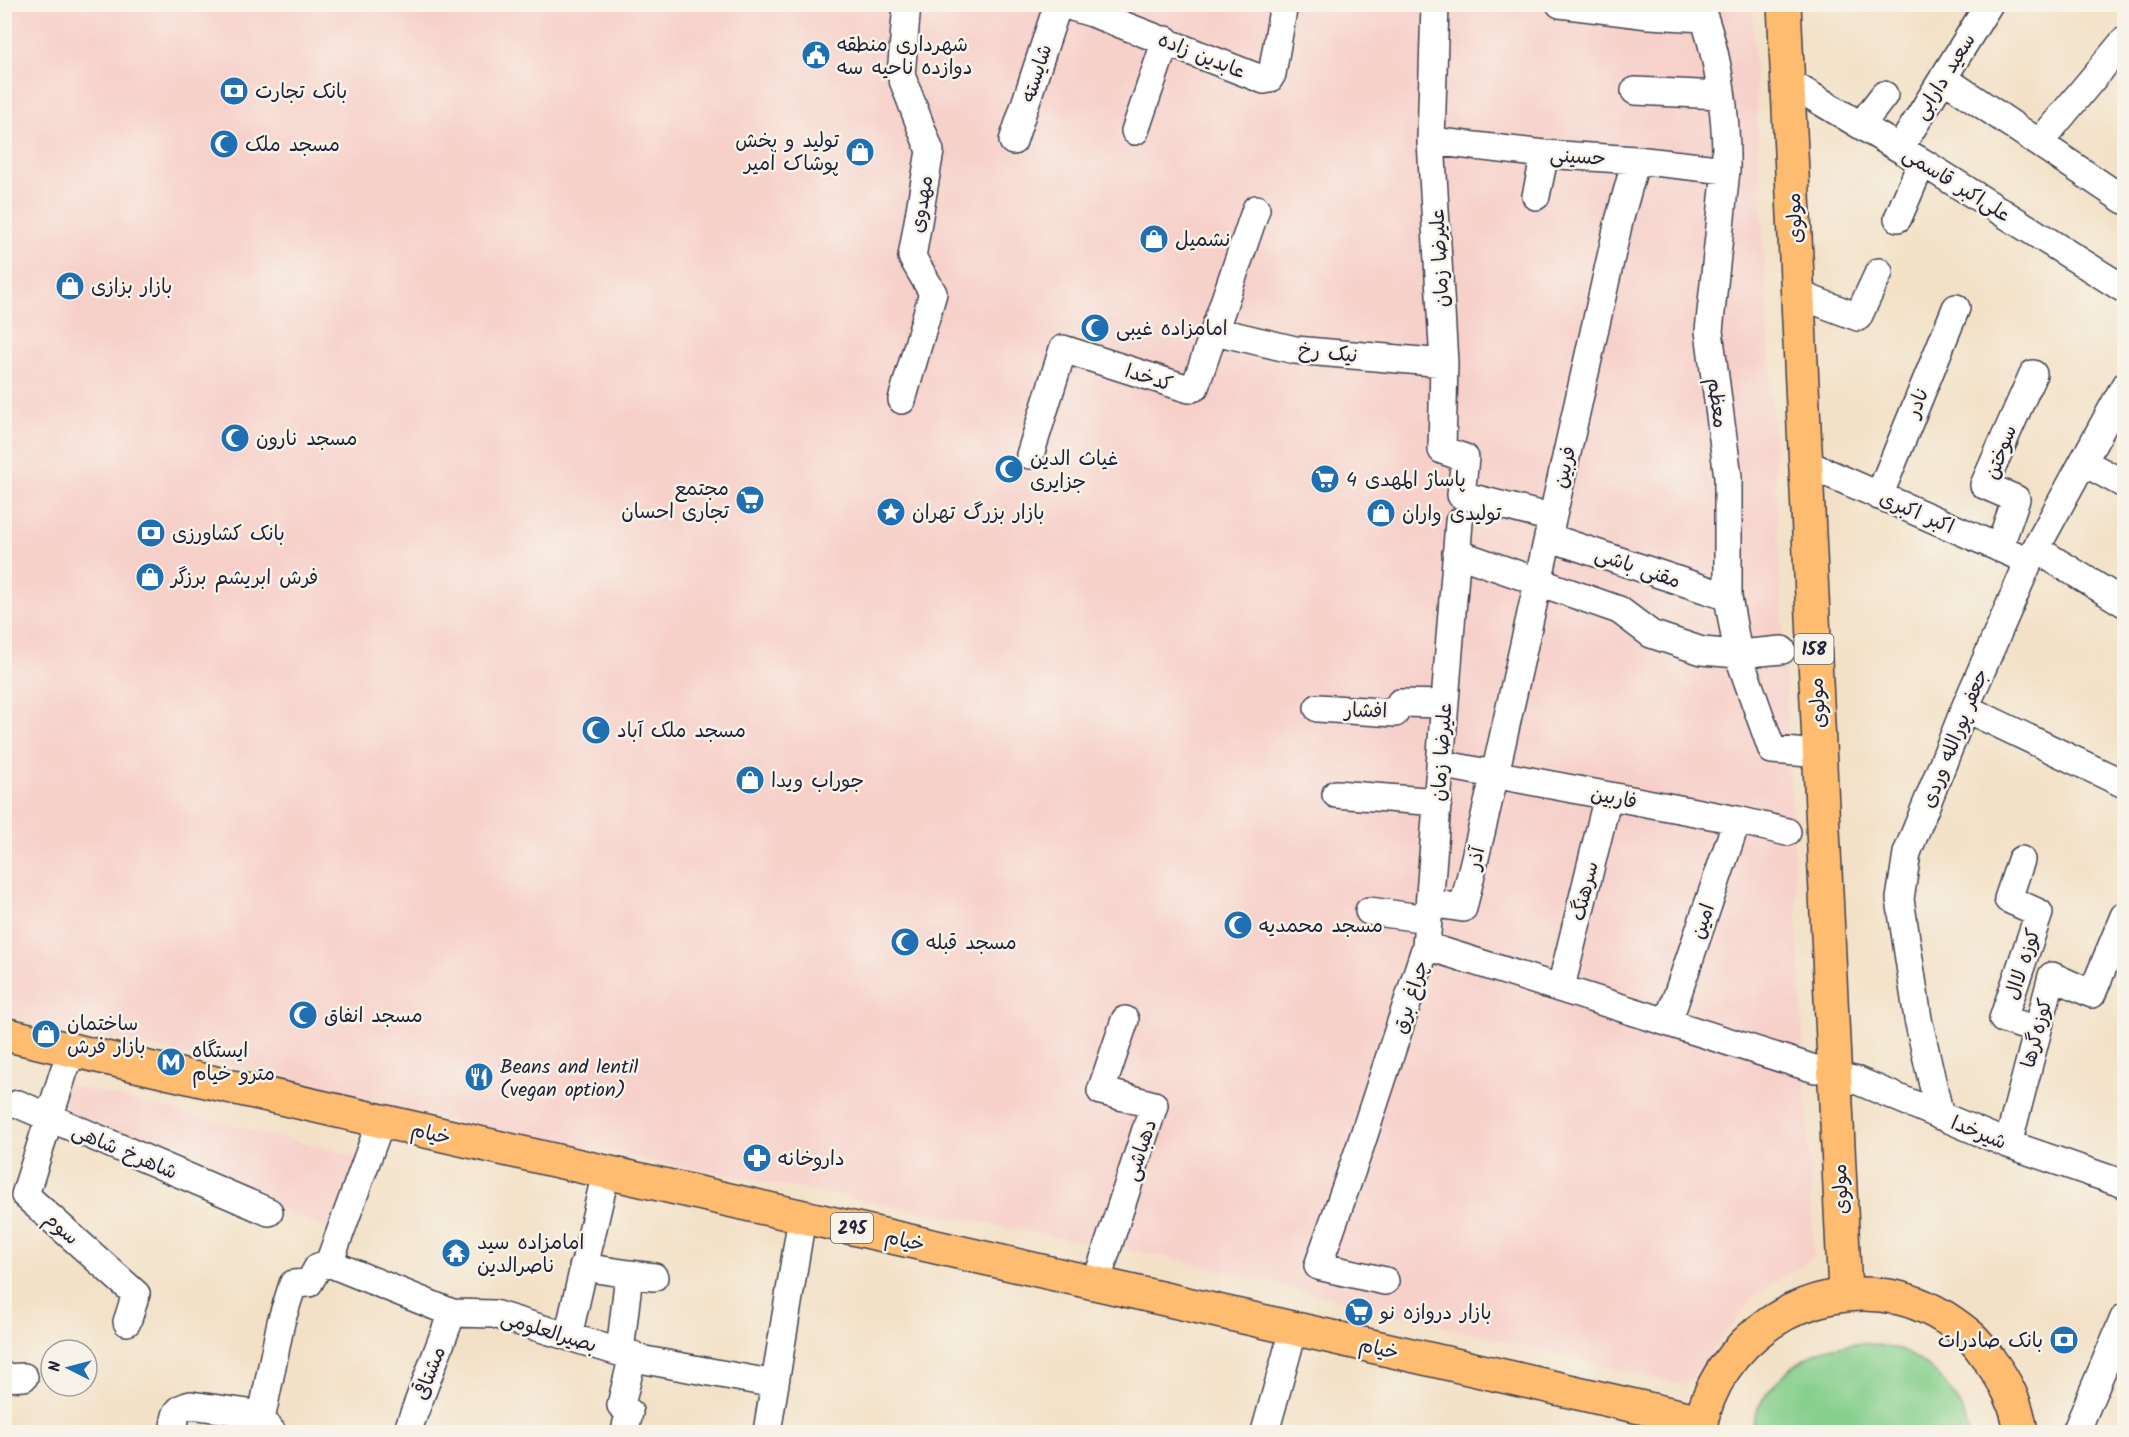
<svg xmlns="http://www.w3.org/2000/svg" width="2129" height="1437" font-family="Kalam,'Playpen Sans Arabic',sans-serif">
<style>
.built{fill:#f7d0ca}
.green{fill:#86cf8c;stroke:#547864;stroke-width:1.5}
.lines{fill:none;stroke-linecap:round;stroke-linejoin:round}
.minor-casing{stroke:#413f50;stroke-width:30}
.major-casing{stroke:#413f50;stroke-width:36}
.minor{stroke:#fff;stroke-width:27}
.major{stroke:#febc70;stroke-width:33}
.labels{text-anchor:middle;stroke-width:5;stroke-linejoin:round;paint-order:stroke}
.shield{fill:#f7f3e8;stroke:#62616f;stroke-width:1.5}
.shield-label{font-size:18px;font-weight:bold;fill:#22223b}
.poi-label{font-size:20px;fill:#22223b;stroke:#f7f3e8;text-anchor:start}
.street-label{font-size:20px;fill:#22223b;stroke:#f7f3e8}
</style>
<rect width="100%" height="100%" fill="#f7f3e8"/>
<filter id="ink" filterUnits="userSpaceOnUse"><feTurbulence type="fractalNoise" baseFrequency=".0167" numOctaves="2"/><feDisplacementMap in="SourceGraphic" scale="12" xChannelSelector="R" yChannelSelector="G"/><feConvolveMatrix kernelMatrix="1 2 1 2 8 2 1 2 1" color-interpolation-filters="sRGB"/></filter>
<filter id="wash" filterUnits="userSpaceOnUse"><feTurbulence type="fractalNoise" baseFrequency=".008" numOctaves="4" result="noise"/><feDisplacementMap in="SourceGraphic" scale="24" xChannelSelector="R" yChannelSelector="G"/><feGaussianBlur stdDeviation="1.35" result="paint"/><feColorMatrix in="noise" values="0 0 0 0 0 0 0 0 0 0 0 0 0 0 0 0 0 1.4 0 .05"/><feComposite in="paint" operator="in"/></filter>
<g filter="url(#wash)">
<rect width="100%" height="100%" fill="#f3e1c7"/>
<path class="built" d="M4,5H1752L1814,1257L1755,1295L1685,1386L1170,1258L538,1140L402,1110L289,1078L130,1043L5,1020Z
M67,1084L360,1157L332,1231L57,1114Z"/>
<path class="green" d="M1863,1343C1874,1345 1888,1346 1899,1350C1935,1364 1961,1396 1969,1432H1751C1755,1396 1792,1360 1826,1349C1837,1345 1851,1345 1863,1343Z"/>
</g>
<g filter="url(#ink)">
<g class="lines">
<g class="minor-casing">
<path id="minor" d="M1062,4L1092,13L1264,80L1269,79L1272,74L1284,4
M1435,4L1431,141L1444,363L1442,450L1465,458L1461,495L1552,518
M1560,4L1649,15L1704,18
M1699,4C1719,53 1727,118 1726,170L1709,331L1728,477V597L1738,654L1772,750L1821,754
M1943,78L2039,143L2124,41
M1788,82L1922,162L2124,289
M1635,91L1720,95
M1861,125L1884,95
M1135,131L1166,40
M1013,141L1058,4
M1431,141L1545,154L1636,160L1726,170
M2039,143L2124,200
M1900,148L1989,4
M1536,196L1545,154
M1898,218L1922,162
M1797,294L1858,317L1879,272
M1215,331L1295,350L1444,363
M902,400L933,293L912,257L930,151L901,75L907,4
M1030,455L1063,349L1189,389L1195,387L1256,209
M2083,462L2124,484
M1805,463L2029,561
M1879,496L1956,308
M1548,537L1728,597
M1999,548L2016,499L1984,485L2033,374
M2036,549L2124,603
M1456,553L1619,610L1651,634L1702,651L1738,654L1782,650
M1318,708L1395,713L1400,703L1445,704
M1965,708L2124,784
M1440,764L1737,820L1787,832
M1336,794L1438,802
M2021,860L2008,899L2039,913L2003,1019L2037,1030
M1430,903L1463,908L1495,774L1619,221L1636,160
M1369,911L1428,919
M1426,946L1459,522
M1561,987L1608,796
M1668,1022L1737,820
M73,1051L64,1071L25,1195L136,1294L127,1322
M1835,1076L1858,1081L2008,1144L2124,1184
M18,1104L269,1212
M1940,1116L1918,1019L1900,899L1907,853L1965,708L2029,561L2124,387
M2008,1144L2052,976L2092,994L2124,916
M329,1263L452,1313L494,1314L645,1360L775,1384
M583,1267L629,1274L620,1352
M629,1274L654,1277
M1385,1281L1318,1266L1360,1147L1426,946L1815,1069
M1096,1283L1154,1105L1101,1091L1125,1020
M568,1336L606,1172
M4,1378L24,1377
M173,1432C176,1417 173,1409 191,1405L262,1415
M272,1432L263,1421L262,1415L281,1322L293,1284L309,1283L318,1267L329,1263L381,1121
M407,1432L452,1313
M625,1432L629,1412L621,1405L633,1355
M767,1432L802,1217
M1265,1432L1294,1328
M2076,1432L2124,1318"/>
</g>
<g class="major-casing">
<path id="major" d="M1784,4L1845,1294
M4,1034L140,1066L1701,1421
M1699,1432C1714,1340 1808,1277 1899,1298C1925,1304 1951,1320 1971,1337C1978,1343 1983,1351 1988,1358C2006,1382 2017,1403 2021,1432"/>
</g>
<use href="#minor" class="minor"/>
<use href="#major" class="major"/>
</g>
</g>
<defs>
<g id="civic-disc" transform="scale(1.5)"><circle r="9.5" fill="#1f6fb2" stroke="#f7f3e8"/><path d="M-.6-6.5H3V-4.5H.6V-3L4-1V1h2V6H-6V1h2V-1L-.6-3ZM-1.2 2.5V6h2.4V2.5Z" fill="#fff"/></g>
<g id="bank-disc" transform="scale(1.5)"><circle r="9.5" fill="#1f6fb2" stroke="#f7f3e8"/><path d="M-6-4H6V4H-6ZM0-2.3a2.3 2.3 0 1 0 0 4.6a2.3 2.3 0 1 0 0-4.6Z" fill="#fff"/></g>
<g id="mosque-disc" transform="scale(1.5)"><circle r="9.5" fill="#1f6fb2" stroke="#f7f3e8"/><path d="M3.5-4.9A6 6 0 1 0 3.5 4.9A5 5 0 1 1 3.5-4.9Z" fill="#fff"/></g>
<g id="shop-disc" transform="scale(1.5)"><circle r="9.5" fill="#1f6fb2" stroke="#f7f3e8"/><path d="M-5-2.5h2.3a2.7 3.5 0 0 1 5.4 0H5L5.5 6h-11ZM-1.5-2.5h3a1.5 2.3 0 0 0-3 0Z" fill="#fff"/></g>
<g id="supermarket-disc" transform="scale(1.5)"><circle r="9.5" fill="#1f6fb2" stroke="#f7f3e8"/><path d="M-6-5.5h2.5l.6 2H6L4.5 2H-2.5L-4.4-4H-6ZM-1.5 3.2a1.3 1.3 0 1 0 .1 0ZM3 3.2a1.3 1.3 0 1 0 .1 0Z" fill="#fff"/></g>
<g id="sight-disc" transform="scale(1.5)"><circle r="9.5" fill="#1f6fb2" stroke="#f7f3e8"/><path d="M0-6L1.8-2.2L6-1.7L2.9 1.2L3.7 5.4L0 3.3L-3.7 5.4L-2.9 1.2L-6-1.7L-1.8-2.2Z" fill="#fff"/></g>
<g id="metro-disc" transform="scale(1.5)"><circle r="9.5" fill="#1f6fb2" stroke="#f7f3e8"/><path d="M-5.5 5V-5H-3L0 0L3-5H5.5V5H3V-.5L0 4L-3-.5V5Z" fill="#fff"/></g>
<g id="restaurant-disc" transform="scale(1.5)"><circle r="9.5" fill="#1f6fb2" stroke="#f7f3e8"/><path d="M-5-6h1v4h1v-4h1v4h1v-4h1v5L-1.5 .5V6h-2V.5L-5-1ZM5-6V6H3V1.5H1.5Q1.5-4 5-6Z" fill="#fff"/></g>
<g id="pharmacy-disc" transform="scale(1.5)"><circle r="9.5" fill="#1f6fb2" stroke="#f7f3e8"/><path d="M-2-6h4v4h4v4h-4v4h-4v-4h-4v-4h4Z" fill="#fff"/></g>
<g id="temple-disc" transform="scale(1.5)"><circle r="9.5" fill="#1f6fb2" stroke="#f7f3e8"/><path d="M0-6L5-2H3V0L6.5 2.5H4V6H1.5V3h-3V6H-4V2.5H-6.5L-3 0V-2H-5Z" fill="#fff"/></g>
</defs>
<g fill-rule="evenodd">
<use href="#civic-disc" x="816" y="55"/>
<use href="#bank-disc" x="234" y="91"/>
<use href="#mosque-disc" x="224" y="144"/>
<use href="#shop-disc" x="860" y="152"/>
<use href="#shop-disc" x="1154" y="239"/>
<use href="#shop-disc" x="70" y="286"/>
<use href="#mosque-disc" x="1095" y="328"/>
<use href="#mosque-disc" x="235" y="438"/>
<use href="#mosque-disc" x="1009" y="469"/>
<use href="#supermarket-disc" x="1325" y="479"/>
<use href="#supermarket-disc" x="750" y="500"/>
<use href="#sight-disc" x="891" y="512"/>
<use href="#shop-disc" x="1381" y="513"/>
<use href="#bank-disc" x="151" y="533"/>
<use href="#shop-disc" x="150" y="577"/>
<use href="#mosque-disc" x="596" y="730"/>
<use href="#shop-disc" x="750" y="780"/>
<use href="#mosque-disc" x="1238" y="925"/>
<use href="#mosque-disc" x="905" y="942"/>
<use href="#mosque-disc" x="303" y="1015"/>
<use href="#shop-disc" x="46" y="1034"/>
<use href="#metro-disc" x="171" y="1062"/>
<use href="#restaurant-disc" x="479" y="1077"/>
<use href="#pharmacy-disc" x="757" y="1158"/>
<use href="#temple-disc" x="456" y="1253"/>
<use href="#supermarket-disc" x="1359" y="1312"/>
<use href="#bank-disc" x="2064" y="1340"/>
</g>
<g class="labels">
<g class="shield">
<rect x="1794.5" y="634" width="39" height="30" rx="4.5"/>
<rect x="831" y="1213" width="42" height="30" rx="4.5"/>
</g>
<g class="shield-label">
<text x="1814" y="655">158</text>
<text x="852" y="1234">295</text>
</g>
<g class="poi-label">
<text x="837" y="51">شهرداری منطقه<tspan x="837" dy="23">دوازده ناحیه سه</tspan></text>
<text x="255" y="98">بانک تجارت</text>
<text x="839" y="147" text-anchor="end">تولید و پخش<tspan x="839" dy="23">پوشاک امیر</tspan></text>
<text x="245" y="151">مسجد ملک</text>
<text x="1175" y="246">نشمیل</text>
<text x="91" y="293">بازار بزازی</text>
<text x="1116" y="335">امامزاده غیبی</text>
<text x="256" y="445">مسجد نارون</text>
<text x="1030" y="465">غیاث الدین<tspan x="1030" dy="23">جزایری</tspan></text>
<text x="1346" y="486">پاساژ المهدی 4</text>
<text x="729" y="495" text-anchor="end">مجتمع<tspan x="729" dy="23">تجاری احسان</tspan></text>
<text x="912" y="519">بازار بزرگ تهران</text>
<text x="1402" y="520">تولیدی واران</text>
<text x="172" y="540">بانک کشاورزی</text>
<text x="171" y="584">فرش ابريشم برزگر</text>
<text x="617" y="737">مسجد ملک آباد</text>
<text x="771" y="787">جوراب ویدا</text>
<text x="1259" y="932">مسجد محمدیه</text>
<text x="926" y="949">مسجد قبله</text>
<text x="324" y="1022">مسجد انفاق</text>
<text x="67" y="1030">ساختمان<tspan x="67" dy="23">بازار فرش</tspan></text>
<text x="192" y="1057">ایستگاه<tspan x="192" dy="23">مترو خیام</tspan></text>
<text x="500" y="1073">Beans and lentil<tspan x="500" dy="23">(vegan option)</tspan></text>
<text x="778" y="1165">داروخانه</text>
<text x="477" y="1249">امامزاده سید<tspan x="477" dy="23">ناصرالدین</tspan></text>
<text x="1380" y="1319">بازار دروازه نو</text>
<text x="2043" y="1347" text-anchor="end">بانک صادرات</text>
</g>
<g class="street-label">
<text transform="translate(1202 55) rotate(22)" y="7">عابدین زاده</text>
<text transform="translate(1036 73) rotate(-72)" y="7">شایسته</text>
<text transform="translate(1944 76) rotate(-58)" y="7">سعید دارابی</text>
<text transform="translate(1578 156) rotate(4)" y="7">حسینی</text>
<text transform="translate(1957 184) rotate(32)" y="7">علی‌اکبر قاسمی</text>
<text transform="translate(921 204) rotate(-80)" y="7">مهدوی</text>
<text transform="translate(1794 218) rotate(-93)" y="7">مولوی</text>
<text transform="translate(1439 258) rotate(-93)" y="7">علیرضا زمان</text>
<text transform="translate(1328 352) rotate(6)" y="7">نیک رخ</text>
<text transform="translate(1149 377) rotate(18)" y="7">کدخدا</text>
<text transform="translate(1917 402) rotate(-68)" y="7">نادر</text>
<text transform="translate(1718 403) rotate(83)" y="7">معظم</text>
<text transform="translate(2000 452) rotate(-69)" y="7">سوختن</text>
<text transform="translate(1564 467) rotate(-77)" y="7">فربین</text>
<text transform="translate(1917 512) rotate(23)" y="7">اکبر اکبری</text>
<text transform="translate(1638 567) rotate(19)" y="7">مقنی باشی</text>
<text transform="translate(1817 703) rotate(-94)" y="7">مولوی</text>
<text transform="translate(1366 710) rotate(1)" y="7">افشار</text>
<text transform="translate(1954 738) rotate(-68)" y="7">جعفر پورالله وردی</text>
<text transform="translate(1441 752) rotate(-86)" y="7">علیرضا زمان</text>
<text transform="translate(1614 797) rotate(11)" y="7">فاربین</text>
<text transform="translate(1475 858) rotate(-77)" y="7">آذر</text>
<text transform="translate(1584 891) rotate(-76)" y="7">سرهنگ</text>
<text transform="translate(1702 921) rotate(-71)" y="7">امین</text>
<text transform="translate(2022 964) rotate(-72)" y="7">کوزه لاال</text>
<text transform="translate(1410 997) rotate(-72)" y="7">چراغ برق</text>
<text transform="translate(2036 1033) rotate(-75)" y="7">کوزه‌گرها</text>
<text transform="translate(1979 1132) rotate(22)" y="7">شیرخدا</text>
<text transform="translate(431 1133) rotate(13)" y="7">خیام</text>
<text transform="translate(1140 1150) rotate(-72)" y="7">دهباشی</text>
<text transform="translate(125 1151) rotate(23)" y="7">شاهرخ شاهی</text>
<text transform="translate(1840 1189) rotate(-93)" y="7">مولوی</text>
<text transform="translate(62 1228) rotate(41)" y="7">سوم</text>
<text transform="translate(905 1240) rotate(13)" y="7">خیام</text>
<text transform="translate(549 1331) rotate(17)" y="7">بصیرالعلومی</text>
<text transform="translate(1379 1348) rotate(13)" y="7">خیام</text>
<text transform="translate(429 1373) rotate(-69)" y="7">مشتاقی</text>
</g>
</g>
<rect width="2129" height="1437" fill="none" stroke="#f7f3e8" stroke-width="24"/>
<g transform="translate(69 1368) rotate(276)"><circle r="28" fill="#f7f3e8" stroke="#a29fa3" stroke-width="1.5"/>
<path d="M0-4.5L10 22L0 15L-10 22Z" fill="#1f6fb2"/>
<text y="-9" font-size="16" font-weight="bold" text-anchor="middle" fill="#22223b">N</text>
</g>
</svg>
